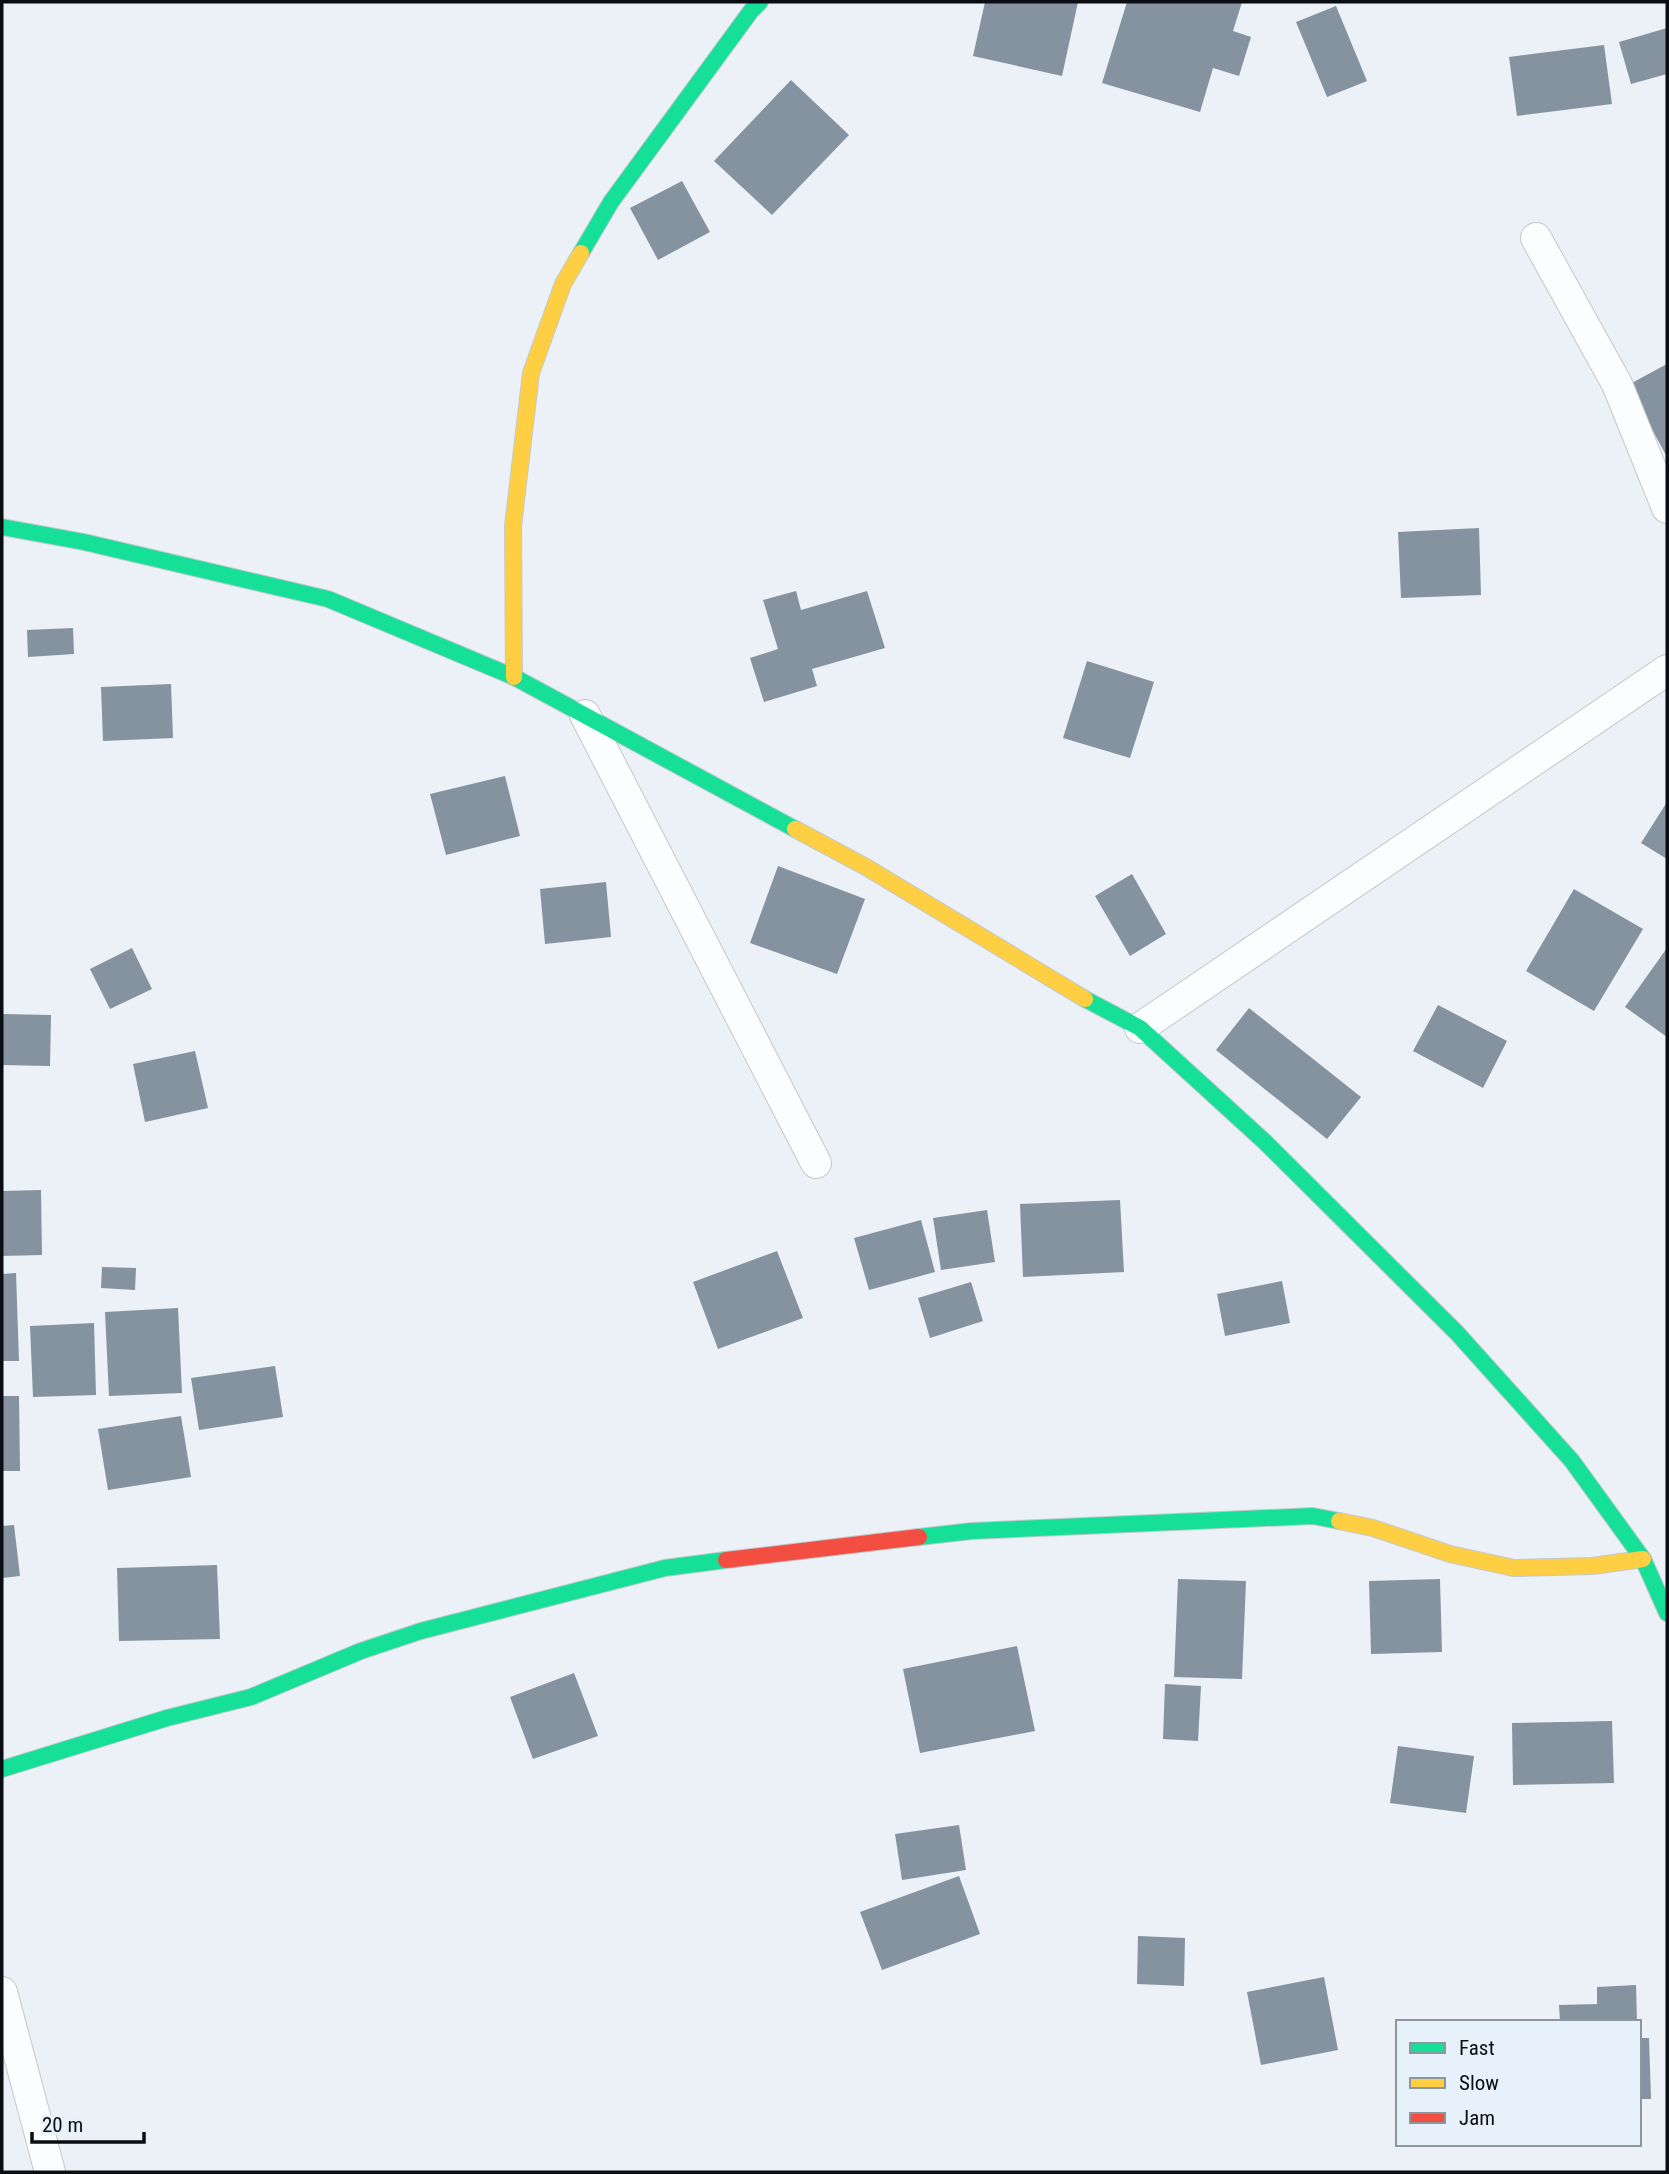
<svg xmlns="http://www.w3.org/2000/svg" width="1669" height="2174" font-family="'Roboto Condensed',sans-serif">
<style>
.building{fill:#84939f}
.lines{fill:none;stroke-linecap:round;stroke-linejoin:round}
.street-casing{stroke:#c3c8cc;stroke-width:32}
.fast-casing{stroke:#c3c8cc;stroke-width:18}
.slow-casing{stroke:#c3c8cc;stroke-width:18}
.jam-casing{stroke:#c3c8cc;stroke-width:18}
.street{stroke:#fcfdfe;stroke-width:30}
.fast{stroke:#16e098;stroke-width:16}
.slow{stroke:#ffcf43;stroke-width:16}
.jam{stroke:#f24e42;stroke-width:16}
</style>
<rect width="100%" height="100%" fill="#ebf1f6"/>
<path class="building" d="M985,2H1078L1062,76L973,56Z
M1127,2H1242L1233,31L1251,37L1239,76L1213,68L1200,112L1102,83Z
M1336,6L1367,81L1327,97L1296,22Z
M1667,28V74L1631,84L1619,42Z
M1604,45L1612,104L1517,116L1509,57Z
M791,80L849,135L772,215L714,161Z
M682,181L710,232L658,260L630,208Z
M1667,364V457L1628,385Z
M1479,528L1481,595L1401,598L1398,532Z
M796,591L801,610L867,591L885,648L812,669L817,686L764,702L750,658L778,649L763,600Z
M73,628L74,654L28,657L27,630Z
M1087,661L1154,682L1130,758L1063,738Z
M171,684L173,738L103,741L101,687Z
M505,776L520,836L446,855L430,794Z
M1667,802V859L1641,843Z
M778,866L865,899L837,974L750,943Z
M1132,874L1166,934L1130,956L1095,896Z
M606,882L611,937L545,944L540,889Z
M1574,889L1643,929L1594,1011L1526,971Z
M132,948L152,989L110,1009L90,969Z
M1667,948V1037L1625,1007Z
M1438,1005L1507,1041L1483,1088L1413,1051Z
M1249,1008L1361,1097L1327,1139L1216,1050Z
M2,1014L51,1015L50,1066L2,1065Z
M195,1051L208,1108L145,1122L133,1064Z
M41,1190L42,1255L2,1256V1191Z
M1120,1200L1124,1272L1023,1277L1020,1204Z
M987,1210L995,1262L941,1270L933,1218Z
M921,1220L935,1272L869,1290L854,1238Z
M777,1251L803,1318L718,1349L693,1282Z
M102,1267L136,1268L135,1290L101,1288Z
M16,1273L19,1361H2V1274Z
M1282,1281L1290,1323L1225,1336L1217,1294Z
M971,1282L983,1321L930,1338L918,1298Z
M178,1308L182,1393L109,1396L105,1312Z
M94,1323L96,1395L33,1397L30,1326Z
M275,1366L283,1417L199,1430L191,1378Z
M2,1396H19L20,1471H2Z
M181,1416L191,1477L108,1490L98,1429Z
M14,1525L20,1576L2,1578V1526Z
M217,1565L220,1639L119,1641L117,1568Z
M1178,1579L1246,1581L1242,1679L1174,1677Z
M1440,1579L1442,1652L1371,1654L1369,1581Z
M1017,1646L1035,1731L920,1753L903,1669Z
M574,1673L598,1736L533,1759L510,1697Z
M1165,1684L1201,1686L1198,1741L1163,1739Z
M1612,1721L1614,1783L1513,1785L1512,1723Z
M1398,1746L1474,1756L1466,1813L1390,1803Z
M959,1825L966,1870L902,1880L895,1834Z
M959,1876L980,1934L882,1970L860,1912Z
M1138,1936L1185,1938L1184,1986L1137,1984Z
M1324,1977L1338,2050L1261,2065L1247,1992Z
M1636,1985L1637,2022H1560L1559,2005L1597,2004V1987Z
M1639,2038H1649L1651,2099H1639Z"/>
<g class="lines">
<g class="street-casing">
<path id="street" d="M1536,238L1617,384L1667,508
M585,715L816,1163
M1140,1028L1667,670
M2,1992L50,2172"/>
</g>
<g class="fast-casing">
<path id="fast" d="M581,253L611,202L751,11L760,2
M2,527L84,542L328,599L514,677L795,829
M1085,999L1140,1028L1265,1142L1457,1333L1572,1461L1643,1559L1667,1613
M919,1537L972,1531L1313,1516L1339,1521
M2,1769L167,1718L251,1697L361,1651L421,1631L665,1568L726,1560"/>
</g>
<g class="slow-casing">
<path id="slow" d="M514,677L513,526L531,373L563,284L581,253
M795,829L866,867L1085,999
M1339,1521L1373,1528L1450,1554L1514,1568L1592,1566L1643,1559"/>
</g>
<g class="jam-casing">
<path id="jam" d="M726,1560L919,1537"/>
</g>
<use href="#street" class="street"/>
<use href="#fast" class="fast"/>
<use href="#slow" class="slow"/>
<use href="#jam" class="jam"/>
</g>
<rect width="1669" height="2174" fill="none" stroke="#0a0d11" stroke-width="7"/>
<rect x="1396" y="2020" width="245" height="126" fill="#e6f1fb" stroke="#8e969d" stroke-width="2"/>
<rect x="1410" y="2043" width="35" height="10" fill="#16e098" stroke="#8e969d" stroke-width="2"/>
<text x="1459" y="2055" font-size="21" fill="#0a0d11">Fast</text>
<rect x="1410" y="2078" width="35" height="10" fill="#ffcf43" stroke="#8e969d" stroke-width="2"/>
<text x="1459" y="2090" font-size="21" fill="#0a0d11">Slow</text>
<rect x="1410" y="2113" width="35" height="10" fill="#f24e42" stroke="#8e969d" stroke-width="2"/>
<text x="1459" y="2125" font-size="21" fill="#0a0d11">Jam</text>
<path d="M32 2132v10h112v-10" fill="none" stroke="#0a0d11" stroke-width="3.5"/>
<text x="42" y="2132" font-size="21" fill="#0a0d11" stroke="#e6f1fb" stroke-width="5" paint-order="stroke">20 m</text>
</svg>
